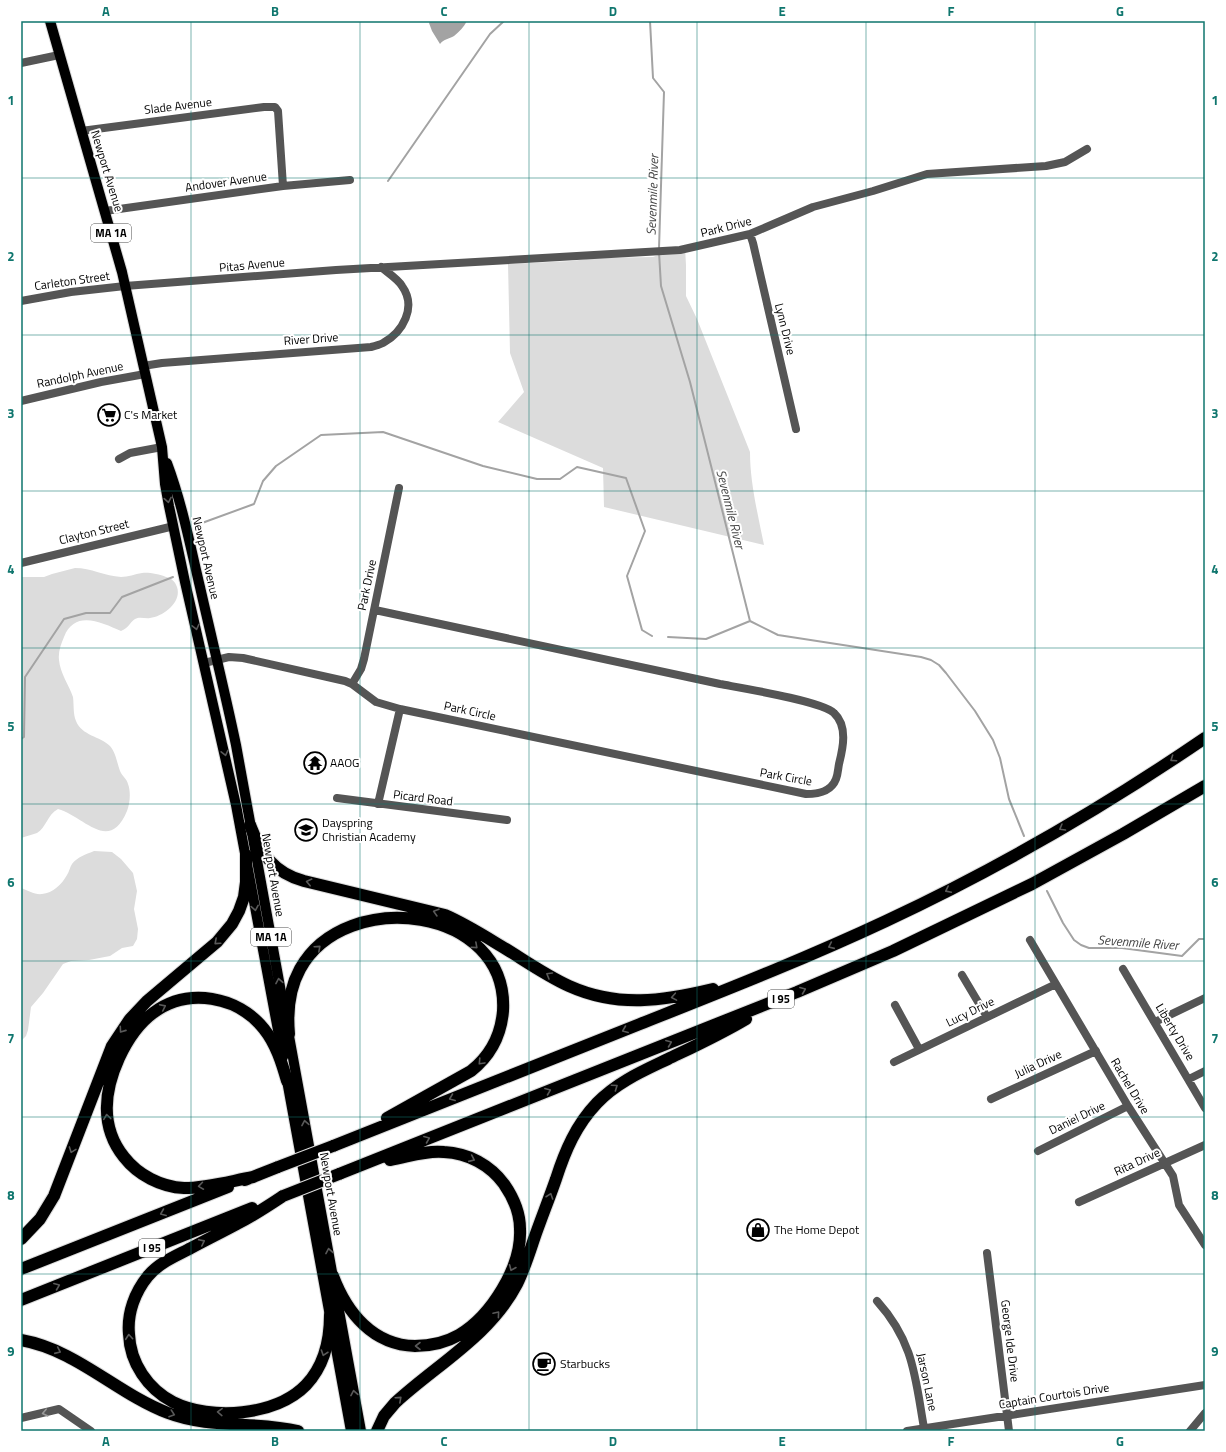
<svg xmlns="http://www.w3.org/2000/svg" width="1226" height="1452" font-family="'Titillium Web',sans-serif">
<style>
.green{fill:#dcdcdc}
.water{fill:#a3a3a3}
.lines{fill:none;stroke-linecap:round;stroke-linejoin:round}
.stream{stroke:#a3a3a3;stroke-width:2}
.primary-casing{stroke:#dbdbdb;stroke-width:12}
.motorway-casing{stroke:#dbdbdb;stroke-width:14}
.minor{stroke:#555;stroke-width:8}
.tertiary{stroke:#555;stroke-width:8}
.primary{stroke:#000;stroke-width:10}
.motorway{stroke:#000;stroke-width:12}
.motorway-bridge-casing{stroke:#dbdbdb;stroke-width:14;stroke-linecap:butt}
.motorway-bridge{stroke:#000;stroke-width:12}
.oneway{stroke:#595959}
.oneway2{stroke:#999}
.grid{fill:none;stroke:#0f766e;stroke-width:1;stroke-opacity:0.55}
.labels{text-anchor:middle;stroke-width:4;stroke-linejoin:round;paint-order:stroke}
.shield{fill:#fff;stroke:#4c4c4c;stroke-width:1}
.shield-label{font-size:11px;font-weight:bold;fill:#000}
.street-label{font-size:12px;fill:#000;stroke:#fff}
.poi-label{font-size:12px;fill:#000;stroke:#fff;text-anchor:start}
.water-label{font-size:13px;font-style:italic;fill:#444;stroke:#fff}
.neatline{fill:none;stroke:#0f766e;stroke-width:1.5}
.grid-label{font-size:13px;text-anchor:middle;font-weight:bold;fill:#0f766e}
</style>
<rect width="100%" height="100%" fill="#fff"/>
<path class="green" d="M685,247L686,265V296L697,319L750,452C750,483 758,515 764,545L604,507L603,468L498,422L524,392L510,353L508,264L572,261L594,258L653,257L676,248Z
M75,568C91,568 105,576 121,577C128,577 135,574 142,573C148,572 159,574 166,577C171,578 175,581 177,587C182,602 164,616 150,618C145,619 140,616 135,619C129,623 130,627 121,631C102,623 75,609 64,637C61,644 58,652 59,660C60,673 69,685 73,697C74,705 73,714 76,721C82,736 100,736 110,746C116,753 117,763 120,771C122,776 127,779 128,784C131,792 130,803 127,811C109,854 84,816 58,809C47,815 46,828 37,833C32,835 26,836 21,838V577H44L52,574Z
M94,851L112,852L121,859L133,873L137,891L134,909L138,929L137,939L133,946L122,948L110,956L89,960L71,961L63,964L43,993L31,1007L28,1030L26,1036L21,1041V888C27,890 35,895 42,894C53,893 62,884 67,875C69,872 70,867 72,864C77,857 87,854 94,851Z"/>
<path class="water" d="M430,21H467C464,27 459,32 454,36C449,39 444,39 440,44L432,31L429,23Z"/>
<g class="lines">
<path class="stream" d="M650,21L653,78L664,92L659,248
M388,181L490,34L504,21
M659,252L661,286L690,382L750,621L778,635L921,657L931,660L939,665L946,673L975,711L993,740L1000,758L1009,799L1024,836
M202,523L254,504L263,481L276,466L321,435L383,432L483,466L537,479H560L577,467L626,478L645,531L627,576L642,630L652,636
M668,637L706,639L750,621
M21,739L24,737L25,677L64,619L86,613H110L122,597L173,577
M1047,891L1063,923L1074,940L1081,945L1089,948H1122L1182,956L1199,939H1205"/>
<g class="primary-casing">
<path id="primary" d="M50,21L122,272L162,447L165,484L169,506L185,582L236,805L283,1057
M167,463C182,503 190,545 200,587C212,640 225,692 236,745L361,1431
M286,1075L351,1431"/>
</g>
<g class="motorway-casing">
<path id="motorway" d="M250,825C261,854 274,873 304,881L445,915C466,924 486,937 506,949C527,962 547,976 569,986C618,1008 663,1001 713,989
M289,1034C287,1012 289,989 300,969C346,886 509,907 503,1011C501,1035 490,1056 471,1071L387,1118
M333,1146C435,1105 538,1065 640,1024C723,991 805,959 886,921C997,869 1104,807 1205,738
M339,1174L797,992L893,951L1032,884L1123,834L1205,786
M253,1177C231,1181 207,1188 184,1188C161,1187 138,1175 124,1157C100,1127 104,1091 119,1058C127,1041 138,1024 153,1013C188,987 238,996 264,1029C276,1044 282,1063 287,1081
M245,1180L278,1167
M283,1196C268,1206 253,1216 237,1224C222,1232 206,1240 191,1248C176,1256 160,1262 148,1276C135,1292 127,1313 129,1334C130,1363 148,1389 173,1402C211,1421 276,1416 306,1385C324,1366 330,1340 330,1315
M21,1239L40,1219L54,1196L112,1046L130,1019L147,1001L217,942L232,924L239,911L244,897L246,882V855
M21,1269L228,1187
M333,1276C347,1313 373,1345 415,1346C430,1346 445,1343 459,1335C491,1316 522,1267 520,1229C520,1213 513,1197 504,1184C490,1165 468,1153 444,1152C426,1150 408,1157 390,1160
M21,1300L252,1208
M21,1340C77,1350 116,1393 168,1413C210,1429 255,1421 298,1431
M377,1431L384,1416L395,1403C436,1365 490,1336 517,1284C524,1270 529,1254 534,1239C541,1219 549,1199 556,1179C565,1151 576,1125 597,1103C617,1082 643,1071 668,1059C695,1046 721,1034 746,1019"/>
</g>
<path class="minor" d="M21,63L59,55
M81,131L264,107H275L278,111L283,186
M105,211L283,186L350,180
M750,234L753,243L796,429
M125,286L336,270L680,250L750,234L813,207L873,191L927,174L1046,166L1065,162L1087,149
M143,366L162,363L371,347C375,346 379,345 383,343C403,332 417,307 402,286C398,279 388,273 381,267
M21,401L101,382L145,374
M119,459L130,453L162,447
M21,563L174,526
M204,663L229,657L243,658L345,681L352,684L376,702L400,709L806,794C818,794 831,792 836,779C838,774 838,769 839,764C843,748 848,726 834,713C822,701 741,688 720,684C605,660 490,635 375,610
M352,684L361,669L364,659L399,488
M337,798L507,820
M378,804L400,709
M1030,940L1128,1106L1173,1176L1179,1205L1205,1245
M1123,969L1205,1108
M962,975L987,1017
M895,1005L919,1049
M1155,1022L1205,998
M894,1062L1056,984
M1189,1079L1205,1071
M991,1099L1096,1051
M1038,1151L1128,1106
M1079,1202L1205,1145
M987,1253L1009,1431
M877,1301C914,1342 915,1377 924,1428
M21,1418L59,1409L91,1431
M907,1431L1205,1385
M1190,1431L1205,1413"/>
<path class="tertiary" d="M21,301L71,292L125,286"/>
<use href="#primary" class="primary"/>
<use href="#motorway" class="motorway"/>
<g class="motorway-bridge-casing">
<path id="motorway-bridge" d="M278,1167L333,1146
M283,1196L339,1174"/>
</g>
<use href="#motorway-bridge" class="motorway-bridge"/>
</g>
<defs><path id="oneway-chevron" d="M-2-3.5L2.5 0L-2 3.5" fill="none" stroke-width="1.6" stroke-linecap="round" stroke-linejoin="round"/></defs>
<g class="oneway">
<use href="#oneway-chevron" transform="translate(168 500) rotate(80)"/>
<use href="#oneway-chevron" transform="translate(196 627) rotate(77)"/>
<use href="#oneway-chevron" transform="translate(225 753) rotate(77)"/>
<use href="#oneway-chevron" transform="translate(1173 759) rotate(146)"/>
<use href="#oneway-chevron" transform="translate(1062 828) rotate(150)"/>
<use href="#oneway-chevron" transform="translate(309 882) rotate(-167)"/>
<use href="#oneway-chevron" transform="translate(948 890) rotate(153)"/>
<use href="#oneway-chevron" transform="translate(255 908) rotate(80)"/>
<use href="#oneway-chevron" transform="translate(436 912) rotate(-164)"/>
<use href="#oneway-chevron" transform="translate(217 942) rotate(138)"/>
<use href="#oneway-chevron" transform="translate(475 946) rotate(42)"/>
<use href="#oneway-chevron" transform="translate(831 946) rotate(156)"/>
<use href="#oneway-chevron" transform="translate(318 948) rotate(-42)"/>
<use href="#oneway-chevron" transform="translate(549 975) rotate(-150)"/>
<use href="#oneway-chevron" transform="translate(279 981) rotate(-100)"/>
<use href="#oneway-chevron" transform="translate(803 990) rotate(-22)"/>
<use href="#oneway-chevron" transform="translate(674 997) rotate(170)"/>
<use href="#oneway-chevron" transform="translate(163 1007) rotate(-26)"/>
<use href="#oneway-chevron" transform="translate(122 1030) rotate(125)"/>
<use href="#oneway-chevron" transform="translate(625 1030) rotate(158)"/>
<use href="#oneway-chevron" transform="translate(669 1043) rotate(-22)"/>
<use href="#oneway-chevron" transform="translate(481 1062) rotate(133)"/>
<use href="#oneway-chevron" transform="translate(615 1087) rotate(-35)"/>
<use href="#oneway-chevron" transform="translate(548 1091) rotate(-22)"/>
<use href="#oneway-chevron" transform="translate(452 1098) rotate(158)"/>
<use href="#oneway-chevron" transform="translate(107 1117) rotate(-97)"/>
<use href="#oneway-chevron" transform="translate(305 1123) rotate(-100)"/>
<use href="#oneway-chevron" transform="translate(427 1139) rotate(-22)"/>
<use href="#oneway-chevron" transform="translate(72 1150) rotate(110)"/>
<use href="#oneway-chevron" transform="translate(472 1159) rotate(24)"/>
<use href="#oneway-chevron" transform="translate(201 1186) rotate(172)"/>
<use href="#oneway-chevron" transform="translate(550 1196) rotate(-71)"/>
<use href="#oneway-chevron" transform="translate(163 1213) rotate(158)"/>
<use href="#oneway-chevron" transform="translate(202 1242) rotate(-27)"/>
<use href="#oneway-chevron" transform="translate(329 1251) rotate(-100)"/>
<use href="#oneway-chevron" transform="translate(512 1268) rotate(113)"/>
<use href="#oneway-chevron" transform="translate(57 1286) rotate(-22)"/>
<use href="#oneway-chevron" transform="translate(497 1314) rotate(-50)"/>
<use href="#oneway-chevron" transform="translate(129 1337) rotate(-95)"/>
<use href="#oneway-chevron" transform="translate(418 1346) rotate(180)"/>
<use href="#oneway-chevron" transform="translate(58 1351) rotate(24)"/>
<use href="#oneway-chevron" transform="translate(324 1353) rotate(109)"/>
<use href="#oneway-chevron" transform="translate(354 1393) rotate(-100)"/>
<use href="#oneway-chevron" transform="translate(399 1399) rotate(-42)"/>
<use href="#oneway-chevron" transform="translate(220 1412) rotate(-178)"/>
<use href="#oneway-chevron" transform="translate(172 1414) rotate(19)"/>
</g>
<use class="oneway2" href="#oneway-chevron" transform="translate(45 1413) rotate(167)"/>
<path class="grid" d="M191,21V1431M360,21V1431M529,21V1431M697,21V1431M866,21V1431M1035,21V1431M21,178H1205M21,335H1205M21,491H1205M21,648H1205M21,804H1205M21,961H1205M21,1117H1205M21,1274H1205"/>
<defs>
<g id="supermarket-ring" transform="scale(1.15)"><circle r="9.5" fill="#fff" stroke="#000" stroke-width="1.5"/><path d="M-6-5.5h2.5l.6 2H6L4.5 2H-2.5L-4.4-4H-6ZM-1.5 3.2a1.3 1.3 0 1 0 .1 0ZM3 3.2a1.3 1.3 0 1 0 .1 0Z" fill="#000"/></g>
<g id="temple-ring" transform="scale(1.15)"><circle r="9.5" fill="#fff" stroke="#000" stroke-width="1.5"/><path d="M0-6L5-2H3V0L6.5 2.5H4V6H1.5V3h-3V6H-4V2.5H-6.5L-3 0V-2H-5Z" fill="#000"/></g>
<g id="school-ring" transform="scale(1.15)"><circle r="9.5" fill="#fff" stroke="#000" stroke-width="1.5"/><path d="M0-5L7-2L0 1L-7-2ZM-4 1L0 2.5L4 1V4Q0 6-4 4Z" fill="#000"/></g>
<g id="shop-ring" transform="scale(1.15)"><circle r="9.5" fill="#fff" stroke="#000" stroke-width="1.5"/><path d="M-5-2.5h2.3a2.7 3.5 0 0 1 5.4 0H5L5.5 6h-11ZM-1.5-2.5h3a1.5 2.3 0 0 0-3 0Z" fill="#000"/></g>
<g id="cafe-ring" transform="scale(1.15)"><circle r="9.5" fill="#fff" stroke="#000" stroke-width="1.5"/><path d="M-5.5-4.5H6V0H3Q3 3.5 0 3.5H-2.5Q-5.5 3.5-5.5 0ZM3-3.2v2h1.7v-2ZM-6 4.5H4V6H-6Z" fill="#000"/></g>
</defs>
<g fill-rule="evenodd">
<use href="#supermarket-ring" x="109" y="415"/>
<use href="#temple-ring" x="315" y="763"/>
<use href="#school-ring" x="306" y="830"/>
<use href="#shop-ring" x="758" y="1230"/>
<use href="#cafe-ring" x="544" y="1364"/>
</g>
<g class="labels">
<g class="shield">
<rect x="91" y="224" width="40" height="18" rx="3"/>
<rect x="251" y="928" width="40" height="18" rx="3"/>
<rect x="768" y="990" width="26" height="18" rx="3"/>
<rect x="139" y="1239" width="26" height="18" rx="3"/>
</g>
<g class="shield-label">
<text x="111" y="237">MA 1A</text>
<text x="271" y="941">MA 1A</text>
<text x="781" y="1003">I 95</text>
<text x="152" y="1252">I 95</text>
</g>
<g class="street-label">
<text transform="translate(178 106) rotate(-7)" y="4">Slade Avenue</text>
<text transform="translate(107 171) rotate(73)" y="4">Newport Avenue</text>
<text transform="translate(226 182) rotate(-8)" y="4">Andover Avenue</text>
<text transform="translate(726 227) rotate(-14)" y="4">Park Drive</text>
<text transform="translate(252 265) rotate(-5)" y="4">Pitas Avenue</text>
<text transform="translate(72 281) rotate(-8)" y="4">Carleton Street</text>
<text transform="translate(785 329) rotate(76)" y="4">Lynn Drive</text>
<text transform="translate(311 339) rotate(-4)" y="4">River Drive</text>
<text transform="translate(80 375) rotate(-12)" y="4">Randolph Avenue</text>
<text transform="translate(94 532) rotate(-14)" y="4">Clayton Street</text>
<text transform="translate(206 558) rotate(77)" y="4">Newport Avenue</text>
<text transform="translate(367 585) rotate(-78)" y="4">Park Drive</text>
<text transform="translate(470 711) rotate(12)" y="4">Park Circle</text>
<text transform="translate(786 777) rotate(10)" y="4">Park Circle</text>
<text transform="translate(423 798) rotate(7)" y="4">Picard Road</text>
<text transform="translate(273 875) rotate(80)" y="4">Newport Avenue</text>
<text transform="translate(970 1012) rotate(-26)" y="4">Lucy Drive</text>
<text transform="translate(1175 1032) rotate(59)" y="4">Liberty Drive</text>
<text transform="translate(1038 1064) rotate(-25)" y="4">Julia Drive</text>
<text transform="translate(1130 1086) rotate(59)" y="4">Rachel Drive</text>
<text transform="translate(1077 1118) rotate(-26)" y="4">Daniel Drive</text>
<text transform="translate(1137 1162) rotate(-25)" y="4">Rita Drive</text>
<text transform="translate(331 1194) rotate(80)" y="4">Newport Avenue</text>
<text transform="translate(1010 1341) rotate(83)" y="4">George Ide Drive</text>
<text transform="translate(927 1382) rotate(78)" y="4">Jarson Lane</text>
<text transform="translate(1054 1396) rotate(-9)" y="4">Captain Courtois Drive</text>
</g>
<g class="poi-label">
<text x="124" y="419">C's Market</text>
<text x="330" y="767">AAOG</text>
<text x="322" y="827">Dayspring<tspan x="322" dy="14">Christian Academy</tspan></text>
<text x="774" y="1234">The Home Depot</text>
<text x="560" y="1368">Starbucks</text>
</g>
<g class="water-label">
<text transform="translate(652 195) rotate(-88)" y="5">Sevenmile River</text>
<text transform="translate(731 509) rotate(76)" y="5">Sevenmile River</text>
<text transform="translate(1138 942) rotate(4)" y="5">Sevenmile River</text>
</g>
</g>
<rect width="1226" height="1452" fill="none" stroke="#ffffff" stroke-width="44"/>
<rect x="22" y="22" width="1182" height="1408" class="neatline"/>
<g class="grid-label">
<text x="106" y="16">A</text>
<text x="275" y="16">B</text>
<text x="444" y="16">C</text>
<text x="613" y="16">D</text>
<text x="782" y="16">E</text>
<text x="951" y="16">F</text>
<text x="1120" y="16">G</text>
<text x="11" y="105">1</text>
<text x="1215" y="105">1</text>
<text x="11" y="261">2</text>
<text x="1215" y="261">2</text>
<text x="11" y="418">3</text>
<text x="1215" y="418">3</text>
<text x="11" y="574">4</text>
<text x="1215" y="574">4</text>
<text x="11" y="731">5</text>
<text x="1215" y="731">5</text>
<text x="11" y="887">6</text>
<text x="1215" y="887">6</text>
<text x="11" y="1043">7</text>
<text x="1215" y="1043">7</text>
<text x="11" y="1200">8</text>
<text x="1215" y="1200">8</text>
<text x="11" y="1356">9</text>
<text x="1215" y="1356">9</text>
<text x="106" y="1446">A</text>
<text x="275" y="1446">B</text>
<text x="444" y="1446">C</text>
<text x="613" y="1446">D</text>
<text x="782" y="1446">E</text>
<text x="951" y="1446">F</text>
<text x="1120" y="1446">G</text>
</g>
</svg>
